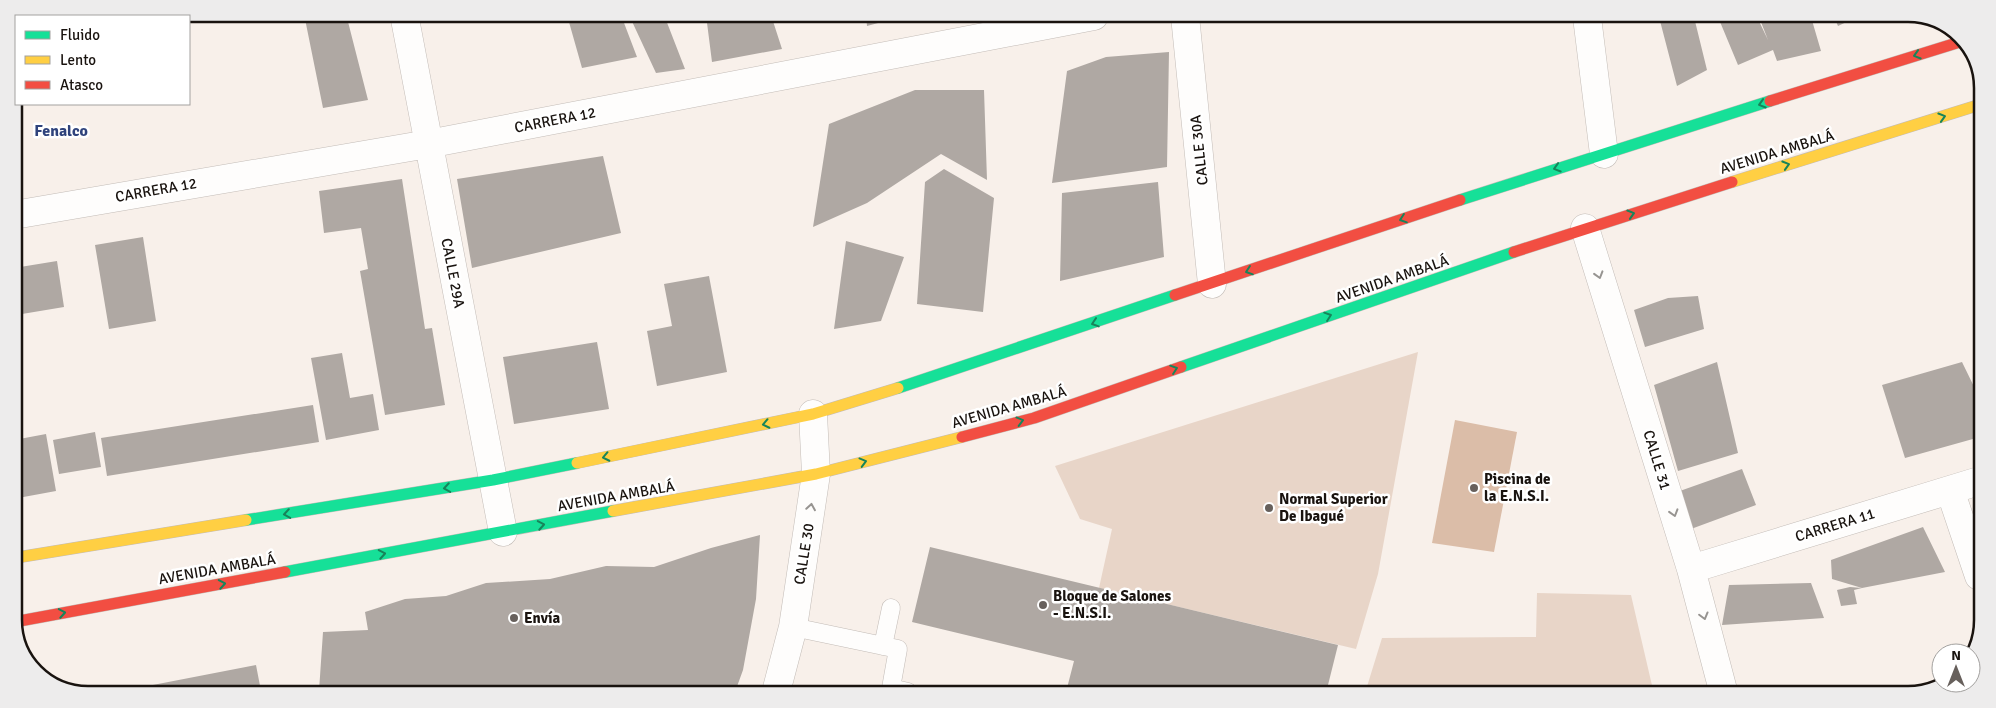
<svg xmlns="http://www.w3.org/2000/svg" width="1996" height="708" font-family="Signika,sans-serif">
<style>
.green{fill:#e8d5c8}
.water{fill:#dbbda8}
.building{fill:#afa8a3}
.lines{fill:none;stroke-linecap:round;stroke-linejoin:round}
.lane-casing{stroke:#c3bcb7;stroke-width:19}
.street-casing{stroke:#c3bcb7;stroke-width:29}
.fast-casing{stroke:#c3bcb7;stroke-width:12}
.slow-casing{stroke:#c3bcb7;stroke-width:12}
.jam-casing{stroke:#c3bcb7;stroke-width:12}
.lane{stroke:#fefdfc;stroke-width:18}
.street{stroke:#fefdfc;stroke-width:28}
.fast{stroke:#16e098;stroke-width:11}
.slow{stroke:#ffcf43;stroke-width:11}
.jam{stroke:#f24e42;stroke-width:11}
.oneway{stroke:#17845a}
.oneway2{stroke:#979491}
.poi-dot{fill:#67605c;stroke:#fff;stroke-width:2}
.labels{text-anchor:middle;stroke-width:5;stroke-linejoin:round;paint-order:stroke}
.street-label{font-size:15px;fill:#19130f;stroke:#fff}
.poi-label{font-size:15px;font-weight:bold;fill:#19130f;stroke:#fff;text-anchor:start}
.neighbourhood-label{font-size:16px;font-weight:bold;fill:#2f437c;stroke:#fff}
.rim{fill:none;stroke:#19130f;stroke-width:2.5}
</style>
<rect width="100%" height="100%" fill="#f8f0ea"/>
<path class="green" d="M1418,352L1378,574L1356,649L1099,588L1112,529L1080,519L1055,466Z
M1537,593L1631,595L1654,694L1365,693L1382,638L1536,637Z"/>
<path class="water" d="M1455,420L1517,432L1494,552L1432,543Z"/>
<path class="building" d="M89,14H145V16H83Z
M304,14H346L368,100L323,108Z
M567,15H621L637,57L582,68Z
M629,15H643L666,20L685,69L656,73Z
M706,15H771L782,49L712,62Z
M866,15H904V16L867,26Z
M1659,17H1694L1707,70L1677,86Z
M1718,17H1757L1768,40L1759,17H1811L1821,51L1777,61L1773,50L1738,65Z
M1834,17H1857L1838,26Z
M1169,52L1167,167L1052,183L1067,71L1106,57Z
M915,90H984L987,180L941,154L867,203L813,227L829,124Z
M603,156L621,233L472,268L457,179Z
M944,169L994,198L983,312L917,304L925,182Z
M402,179L425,329L432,328L445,405L385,415L360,271L368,269L361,228L324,233L319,191Z
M1158,182L1164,257L1060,281L1062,193Z
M143,237L156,321L109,329L95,245Z
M846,241L904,257L881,321L834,329Z
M57,261L64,307L16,315L14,268Z
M709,276L727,372L657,386L647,331L672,326L664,284Z
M1698,296L1704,329L1645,347L1634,310L1668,298Z
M597,342L609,409L514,424L503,357Z
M342,353L350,398L373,394L379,430L326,440L311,358Z
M1717,362L1738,453L1678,471L1654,385Z
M1962,362L1980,399V437L1905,458L1882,385Z
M313,405L319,442L107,476L101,438Z
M95,432L101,467L59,474L53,440Z
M46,434L56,491L18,498L14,477V440Z
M1742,469L1756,505L1691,529L1677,492Z
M14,487L18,498L14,499Z
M1923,527L1945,572L1862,588L1832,579L1831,560Z
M760,535L756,599L743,670L735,692L319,691L323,632L368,630L365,612L405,599L446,596L486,583L550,579L606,566L654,567L711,548Z
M930,547L1338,645L1326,693H1193L1185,691L1184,693L1066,692L1074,661L912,622Z
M1811,583L1824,618L1722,625L1729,585Z
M1850,587L1862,588L1854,590L1857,604L1841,606L1837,590Z
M256,665L261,691L128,690H127Z"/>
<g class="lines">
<g class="lane-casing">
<path id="lane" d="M793,627L898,649L891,688L908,692
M883,646L891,608"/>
</g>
<g class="street-casing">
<path id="street" d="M404,14L503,532
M1185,16L1212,284
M1587,17L1604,154
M14,215L428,144L1094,16
M1585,228L1691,569L1724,694
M1950,490L1979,576
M1691,569L1979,481
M776,692L793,627L816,474L813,414"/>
</g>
<g class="fast-casing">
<path id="fast" d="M1460,200L1770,101
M1181,367L1514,252
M898,388L1175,295
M246,520L493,480L577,463
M285,572L613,511"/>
</g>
<g class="slow-casing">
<path id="slow" d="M1732,182L1982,104
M577,463L813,414L898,388
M613,511L816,474L962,437
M14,558L246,520"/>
</g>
<g class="jam-casing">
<path id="jam" d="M1770,101L1963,41
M1514,252L1732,182
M1175,295L1460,200
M962,437L1034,418L1181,367
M14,622L285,572"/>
</g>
<use href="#lane" class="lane"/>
<use href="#street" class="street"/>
<use href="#fast" class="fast"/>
<use href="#slow" class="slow"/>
<use href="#jam" class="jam"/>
</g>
<defs><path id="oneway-chevron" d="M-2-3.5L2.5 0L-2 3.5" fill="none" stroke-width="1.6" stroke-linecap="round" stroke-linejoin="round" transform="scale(1.25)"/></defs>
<g class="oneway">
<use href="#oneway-chevron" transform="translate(1917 55) rotate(163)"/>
<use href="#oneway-chevron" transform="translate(1762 104) rotate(163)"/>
<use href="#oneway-chevron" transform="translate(1942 117) rotate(-17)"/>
<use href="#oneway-chevron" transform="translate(1786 165) rotate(-17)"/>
<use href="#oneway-chevron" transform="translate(1557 168) rotate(163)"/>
<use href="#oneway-chevron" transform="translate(1631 214) rotate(-17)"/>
<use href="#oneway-chevron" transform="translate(1403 219) rotate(161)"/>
<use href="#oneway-chevron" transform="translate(1249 271) rotate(161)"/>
<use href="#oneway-chevron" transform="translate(1328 316) rotate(-19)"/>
<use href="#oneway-chevron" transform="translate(1095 323) rotate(162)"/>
<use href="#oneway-chevron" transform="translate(1174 369) rotate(-19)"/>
<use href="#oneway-chevron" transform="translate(1020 421) rotate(-15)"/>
<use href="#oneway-chevron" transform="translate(766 424) rotate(168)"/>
<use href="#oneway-chevron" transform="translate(606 457) rotate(168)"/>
<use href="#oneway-chevron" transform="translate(863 462) rotate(-15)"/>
<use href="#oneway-chevron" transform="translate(447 488) rotate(171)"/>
<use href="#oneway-chevron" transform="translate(287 514) rotate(171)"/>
<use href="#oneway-chevron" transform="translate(541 525) rotate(-10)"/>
<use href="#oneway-chevron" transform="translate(382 554) rotate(-10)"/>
<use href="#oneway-chevron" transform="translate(222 584) rotate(-10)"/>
<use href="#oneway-chevron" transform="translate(62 613) rotate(-10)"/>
</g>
<g class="oneway2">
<use href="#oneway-chevron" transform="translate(1599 275) rotate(73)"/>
<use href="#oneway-chevron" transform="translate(811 507) rotate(-81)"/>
<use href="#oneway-chevron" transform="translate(1674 513) rotate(73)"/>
<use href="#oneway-chevron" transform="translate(1704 616) rotate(75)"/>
</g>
<g class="poi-dot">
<circle cx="1474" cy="488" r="5"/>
<circle cx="1269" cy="508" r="5"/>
<circle cx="1043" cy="605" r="5"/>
<circle cx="514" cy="618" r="5"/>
</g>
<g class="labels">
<g class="street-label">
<text transform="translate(555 120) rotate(-11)" y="5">CARRERA 12</text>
<text transform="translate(1199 150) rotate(-96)" y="5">CALLE 30A</text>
<text transform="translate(1777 152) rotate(-17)" y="5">AVENIDA AMBALÁ</text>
<text transform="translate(156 190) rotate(-10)" y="5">CARRERA 12</text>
<text transform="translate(453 273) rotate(79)" y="5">CALLE 29A</text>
<text transform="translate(1392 279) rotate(-19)" y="5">AVENIDA AMBALÁ</text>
<text transform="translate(1009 407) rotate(-16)" y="5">AVENIDA AMBALÁ</text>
<text transform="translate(1657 460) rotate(73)" y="5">CALLE 31</text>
<text transform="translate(616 496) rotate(-10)" y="5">AVENIDA AMBALÁ</text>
<text transform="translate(1835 525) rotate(-17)" y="5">CARRERA 11</text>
<text transform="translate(804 554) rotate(-81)" y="5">CALLE 30</text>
<text transform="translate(217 569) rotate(-10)" y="5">AVENIDA AMBALÁ</text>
</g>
<g class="poi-label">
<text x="1484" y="484">Piscina de<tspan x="1484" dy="17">la E.N.S.I.</tspan></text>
<text x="1279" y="504">Normal Superior<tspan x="1279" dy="17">De Ibagué</tspan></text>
<text x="1053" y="601">Bloque de Salones<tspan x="1053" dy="17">- E.N.S.I.</tspan></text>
<text x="524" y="623">Envía</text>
</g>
<g class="neighbourhood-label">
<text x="61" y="136">Fenalco</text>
</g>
</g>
<path d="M0 0H1996V708H0ZM88 22H1908A66 66 0 0 1 1974 88V620A66 66 0 0 1 1908 686H88A66 66 0 0 1 22 620V88A66 66 0 0 1 88 22Z" fill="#edecec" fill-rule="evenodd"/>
<path class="rim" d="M88 22H1908A66 66 0 0 1 1974 88V620A66 66 0 0 1 1908 686H88A66 66 0 0 1 22 620V88A66 66 0 0 1 88 22Z"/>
<rect x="15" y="15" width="175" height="90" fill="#ffffff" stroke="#a3a19f"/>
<rect x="25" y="31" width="25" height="8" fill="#16e098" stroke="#a3a19f"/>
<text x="60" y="40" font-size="15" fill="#19130f">Fluido</text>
<rect x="25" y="56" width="25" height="8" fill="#ffcf43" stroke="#a3a19f"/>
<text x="60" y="65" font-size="15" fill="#19130f">Lento</text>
<rect x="25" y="81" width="25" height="8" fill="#f24e42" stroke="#a3a19f"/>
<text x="60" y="90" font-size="15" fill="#19130f">Atasco</text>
<g transform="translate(1956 668)"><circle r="24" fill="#ffffff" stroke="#a3a19f"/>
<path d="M0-4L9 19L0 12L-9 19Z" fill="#67605c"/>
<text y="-8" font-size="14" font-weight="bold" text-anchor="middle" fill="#19130f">N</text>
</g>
</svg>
